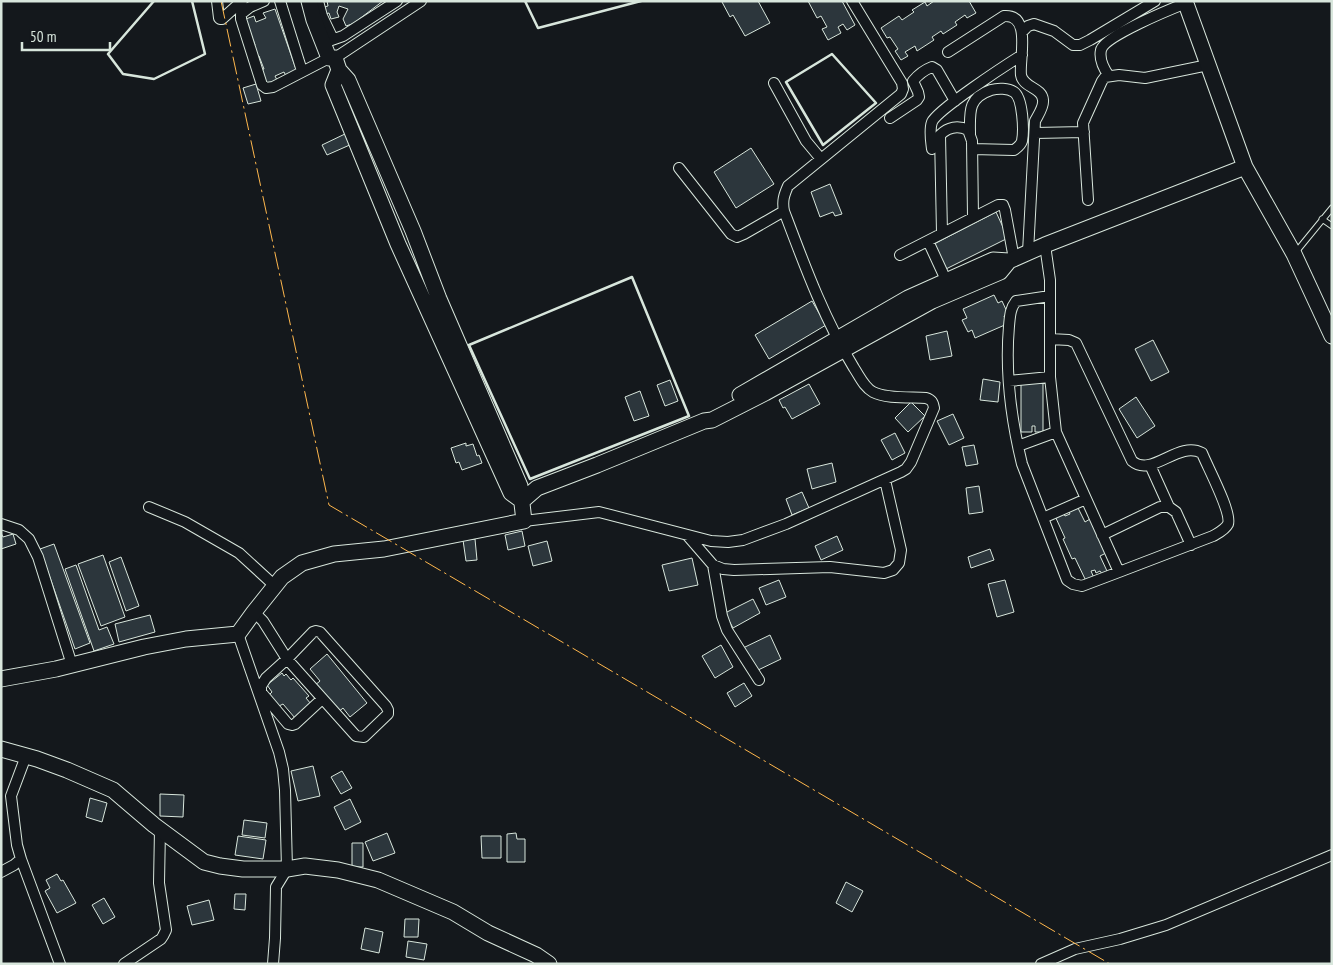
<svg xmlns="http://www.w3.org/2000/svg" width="1333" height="965" font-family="'PT Sans Narrow',sans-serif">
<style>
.building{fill:#2c363c;stroke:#d8e6dc}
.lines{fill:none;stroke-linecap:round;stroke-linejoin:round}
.lane-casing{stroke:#d8e6dc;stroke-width:7}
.street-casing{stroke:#d8e6dc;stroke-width:12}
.secondary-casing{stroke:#d8e6dc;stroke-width:17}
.lane{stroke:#14181c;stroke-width:5}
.street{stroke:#14181c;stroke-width:10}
.secondary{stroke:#14181c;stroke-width:15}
.wall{stroke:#d8e6dc;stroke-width:2.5}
.power{stroke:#ffb74d;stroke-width:1;stroke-dasharray:18 4 2.5 4;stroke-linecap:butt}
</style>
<rect width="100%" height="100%" fill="#14181c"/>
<path class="building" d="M327,1H383L358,20L360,23L353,26L352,24L346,26L343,19L348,9L339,6L337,12L339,17L331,19L329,13L325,14L324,7L328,6Z
M723,1H758L770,23L745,36L733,15L730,17L722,2Z
M808,1H842L855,25L847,30L843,24L838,27L841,33L828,40L822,29L827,27L821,16L817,18Z
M934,1H969L976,13L967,18L965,15L955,22L957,25L943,34L941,31L932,37L934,40L917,51L915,46L905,52L908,56L901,60L895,51L898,49L890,37L887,38L881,28L899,16L902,20L914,12L912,10L925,2L927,6Z
M275,9L297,72L286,76L284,72L275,76L277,80L267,85L260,70L264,69L259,56L257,57L253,46L255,45L250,32L243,20L254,16L256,22L266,18L263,13Z
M256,84L261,101L248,104L243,88Z
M347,133L352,144L327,155L322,145Z
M751,148L774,184L736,208L714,172Z
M830,184L842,214L835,216L833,212L820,217L811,192Z
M996,212L1008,238L946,269L934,244Z
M994,295L998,303L1002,301L1008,314L1004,316L1007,324L975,338L972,330L968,332L962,320L967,318L963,309Z
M812,301L826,325L769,359L755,335Z
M947,331L952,356L930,360L926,336Z
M1153,340L1169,372L1151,381L1135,349Z
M983,379L1000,382L998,402L980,400Z
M670,380L678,401L665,406L657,385Z
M1043,382V432H1035V426H1032V432H1021V383Z
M809,384L820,404L792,419L785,407L783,408L779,400Z
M640,391L649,416L634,421L625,397Z
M1136,397L1155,426L1137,438L1119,409Z
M911,402L925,416L908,432L895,418Z
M953,414L964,438L949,445L937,421Z
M895,433L905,453L892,460L881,440Z
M466,443V446L473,444L477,456L479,455L482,463L462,470L459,462L456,463L451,448Z
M974,445L978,464L966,466L962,447Z
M832,463L836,482L812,489L807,469Z
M979,486L983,512L969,514L966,488Z
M802,492L809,508L792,515L786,499Z
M1077,506L1085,522L1090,519L1106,553L1100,556L1107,571L1102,574L1100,571L1096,573L1095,570L1091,571L1094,578L1086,581L1075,558L1072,559L1063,539L1065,538L1055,516L1063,512L1065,516L1070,514L1068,510Z
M522,531L525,546L508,550L505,535Z
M1,533L3,537L13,534L16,544L1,549Z
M837,536L843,550L821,560L815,546Z
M475,539L477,560L466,561L463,540Z
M547,541L552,561L533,566L528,546Z
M54,544L90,643L75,649L40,549Z
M990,549L994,560L971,568L968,557Z
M103,555L125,617L101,626L78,564Z
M121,557L139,606L126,611L109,562Z
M692,558L698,585L669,591L662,565Z
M76,565L99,630L107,627L114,644L94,651L65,569Z
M779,580L786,597L766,605L759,588Z
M1005,580L1014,612L997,617L988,584Z
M753,599L760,613L733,628L725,613Z
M150,615L155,632L119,642L115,624Z
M770,635L781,659L754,672L743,648Z
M721,645L733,667L715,678L702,656Z
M327,654L367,703L350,717L343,708L336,714L314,686L320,681L310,669Z
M282,673L284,676L286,674L291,680L293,678L309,696L306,698L311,704L295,718L283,704L279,706L269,695L272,692L267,685Z
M744,683L752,696L735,707L727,693Z
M313,766L320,796L298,801L291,771Z
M342,771L352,788L341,794L331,777Z
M160,794L184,795L183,817L160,816Z
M90,798L107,803L102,822L86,817Z
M350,799L361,822L345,830L334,807Z
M244,820L267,823L265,838L242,835Z
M387,833L395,853L373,861L365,842Z
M516,833L517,839H525V862H507V834Z
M238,836L266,840L263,859L235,855Z
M481,836H501V858H482Z
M352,843H363V867H352Z
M57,874L61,881L63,880L76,903L57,913L45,891L50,888L46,880Z
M846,882L863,891L852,912L836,903Z
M235,894H246L245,910L234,909Z
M104,898L115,917L103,924L92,905Z
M209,900L214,920L192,925L187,906Z
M405,919H419L418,937H404Z
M365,928L383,932L379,953L361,949Z
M408,941L427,944L424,960L406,957Z"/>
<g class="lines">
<g class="lane-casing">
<path id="lane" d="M1322,219L1332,226
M1296,252L1332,208"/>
</g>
<g class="street-casing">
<path id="street" d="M217,1L219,18L220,19H222L242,1
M264,1L250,7L241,14V19L262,85L266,88L273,87L329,58
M280,1L302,71
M318,1L322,16L333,39
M1022,32L1028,26L1034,24L1054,31L1073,45H1080L1090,40L1155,1
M323,43L343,36L397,1
M948,52L1004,16C1032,14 1019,59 1021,75C1023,88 1042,87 1043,100C1044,107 1038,115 1035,121L1028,252
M335,58L421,1
M1109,76C1104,69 1099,59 1101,50C1104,36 1171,9 1186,3
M774,83L806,141L821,159
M890,118L917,100L919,97L918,92L913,81C918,75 924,70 932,67L937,70L955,101
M1035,133L1084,132
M970,135C970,113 967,98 991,90C998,88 1008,88 1014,92C1023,98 1024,131 1022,141C1021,145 1018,147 1014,150L972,149
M932,149C931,140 929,130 932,122C937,110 1006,65 1022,55
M679,168L731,234L737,237L744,234L784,211
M1088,200L1083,123L1102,81L1105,77L1119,75L1145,78L1208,65
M942,233L940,135C948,127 958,125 968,130L972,141L973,217
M928,241L946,280
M1045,245L1050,280V377L1056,432L1119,572L1213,536C1218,533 1225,530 1228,524C1232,512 1207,466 1202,453C1178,440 1152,478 1132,461L1076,343L1069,340L1050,339
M900,255L998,205H1003L1005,210L1014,259
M1050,296L1016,301C1010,309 1010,316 1009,326C1005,372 1011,419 1022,464L1067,580L1073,584L1082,586L1119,572
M1009,381L1050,377
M1018,446L1056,432
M1150,465L1169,507
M149,507L185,522L239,553L275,586
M1043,518L1086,499
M524,521L599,512L711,541L728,542L743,540L786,524L901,472L906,469L911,462L934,408C933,402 932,400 926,398C911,397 886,399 873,392C864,387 860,377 854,368C824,319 804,264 784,211C782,201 784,195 788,186L901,94L903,89L902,83L852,1
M1,524L19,530L29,539L38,557L72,665
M687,535L713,565L723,569L734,570L830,567L884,573L893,570L899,563L901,550L885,480
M1102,535L1160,507H1169L1176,512L1191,545
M713,565L722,616L727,630L759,680
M254,612L263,621L287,659L356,736L364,737L388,714V710L386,706L320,632L316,631L313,632L287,659L266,678L261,686V692L288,724L292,725L295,724L322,699
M238,634L279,752L283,769L285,790L287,869L276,887L275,938L273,964
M21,859L60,964
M1,872L14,865L21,859L17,845L11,796L26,756
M124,964L161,939L163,936L166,930L159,883L160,829
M1041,964L1075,949L1120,939L1166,925L1332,855"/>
</g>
<g class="secondary-casing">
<path id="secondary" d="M1185,1L1245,167L1294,254L1332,336
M339,70L333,85L398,244L511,493L522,501
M740,395L908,298L993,260L1009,261
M522,501L537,488L597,465L704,421L712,420L765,393L932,301L1000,272L1009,261L1045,245L1245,167
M1,679L56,669L144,647L186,639L238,634L254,612L282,577L302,563L334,554L384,549L524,521L520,486L439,299L413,231L348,80L339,70L335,58H329L314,20L309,1
M1,749L37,759L67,770L113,790L154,825L204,862L220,866L243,869H287L305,866L338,870L378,880L453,912L488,933L536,955L549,964"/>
</g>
<use href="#lane" class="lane"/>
<use href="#street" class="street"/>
<use href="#secondary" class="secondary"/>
<path class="wall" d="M154,1L108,54L123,74L154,79L205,54L192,1
M525,1L538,28L641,1
M832,54L876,103L823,145L786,82Z
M632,277L689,416L530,479L469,345Z"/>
<path class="power" d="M221,1L329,505L1110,964"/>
</g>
<rect width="1333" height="965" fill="none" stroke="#d8e6dc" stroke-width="5"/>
<path d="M22 42v8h88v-8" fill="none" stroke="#d8e6dc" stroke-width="2.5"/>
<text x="30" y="42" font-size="15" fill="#d8e6dc" stroke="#14181c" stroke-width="4" paint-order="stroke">50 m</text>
</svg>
